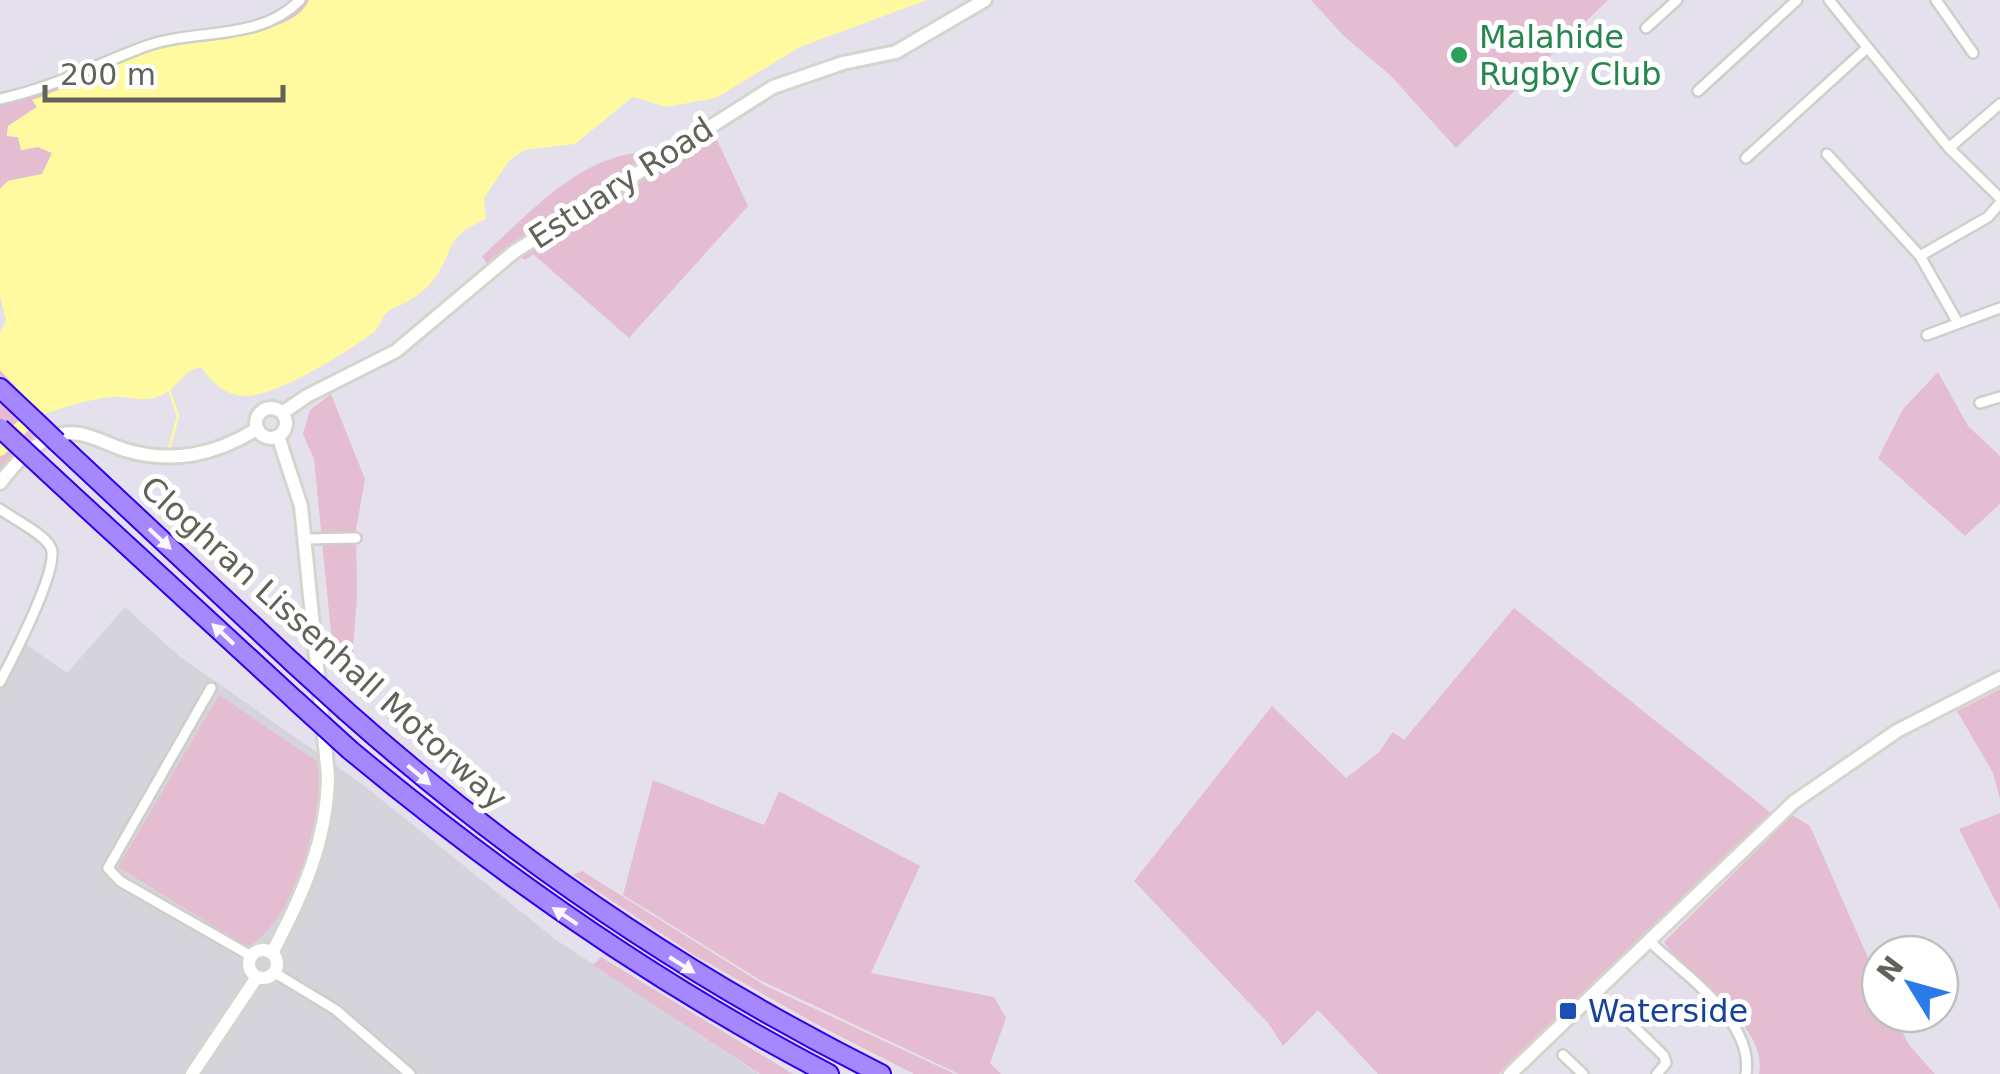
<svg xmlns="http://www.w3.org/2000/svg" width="2000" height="1074" font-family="'DejaVu Sans',sans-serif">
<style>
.industrial{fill:#d6d4db}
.green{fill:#e5bdd1}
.water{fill:#fff99f}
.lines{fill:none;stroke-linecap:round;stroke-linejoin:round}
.stream{stroke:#fff99f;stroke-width:2.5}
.river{stroke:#fff99f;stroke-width:14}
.street-casing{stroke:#cecfc8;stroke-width:14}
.secondary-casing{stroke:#d4d5cc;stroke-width:18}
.highway-casing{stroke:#2e00ee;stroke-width:22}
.street{stroke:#fff;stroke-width:9}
.secondary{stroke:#fff;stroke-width:12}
.highway{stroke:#a588fd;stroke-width:18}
.highway-bridge-casing{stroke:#2e00ee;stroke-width:22;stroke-linecap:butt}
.highway-bridge{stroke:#a588fd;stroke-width:18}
.oneway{fill:#faf9ff}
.leisure-dot{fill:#2e9e5b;stroke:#fff;stroke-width:4}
.transit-dot{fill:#1a4fb4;stroke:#fff;stroke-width:4}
.labels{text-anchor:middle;stroke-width:10;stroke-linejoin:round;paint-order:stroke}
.leisure-label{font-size:32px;fill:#27864d;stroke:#fff;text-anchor:start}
.street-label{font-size:32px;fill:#62625a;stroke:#fff}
.transit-label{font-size:32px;fill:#164399;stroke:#fff;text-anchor:start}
</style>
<rect width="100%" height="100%" fill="#e4e1ed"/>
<path class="industrial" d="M125,607L179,656L362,784L555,939L759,1074H0V688L24,643L67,673Z"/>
<path class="green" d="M300,0H309C294,35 222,34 190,39C133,49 87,82 33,101L37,107L8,126L7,136L18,137L21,150L38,147L52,153L42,174L8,181L0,189V102C52,89 96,65 146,46C197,28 259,42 300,0Z
M1311,0H1608L1456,148L1391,76L1343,35Z
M715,136L748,206L629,338L533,254L525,260L511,250L487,264L482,256C527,216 574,161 636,153L652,168L698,141Z
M0,370L59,429L0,476Z
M1938,372L1968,426L2000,456V504L1965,536L1878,458L1903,409Z
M331,394L365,479L356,530L357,597L352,661L333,653L314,459L303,434L310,410Z
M1514,608L1771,813L1499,1074H1378L1318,1010L1283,1046L1268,1023L1134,881L1272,706L1346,778L1379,752L1393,732L1404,740Z
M2000,689V799L1993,773L1957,711Z
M219,695L318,762C318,782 322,806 318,826C311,861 280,930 248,947L118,867Z
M653,780L764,825L779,791L920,866L871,973L994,997L1006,1018L990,1063L1001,1074H959L760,980L623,895Z
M2000,813V910L1959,829Z
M1792,815L1810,826L1880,985V1014H1893L1909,1045L1935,1074H1759C1769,1024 1688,980 1664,942Z
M582,871L766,986L955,1074H914L816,1024L694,955L573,875Z
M601,957L793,1074H760L593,965Z"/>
<path class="water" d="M309,0H927L800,47L716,98L666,107L633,97L575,144L524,150L509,161L484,198L486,219C442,239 458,245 434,279C423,294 406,303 392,309C381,314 382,326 374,332C347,352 277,397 244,396C224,395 212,382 201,367C183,370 178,387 164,394C143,405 130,395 111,397C86,400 64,407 42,415L0,370V333L6,320L0,296V189L8,181L42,174L52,153L38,147L21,150L18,137L7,136L8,126L37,107L32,100C86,82 132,49 190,39C222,34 294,35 309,0Z"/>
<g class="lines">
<path class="stream" d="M169,449L178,416L169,390"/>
<path class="river" d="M0,449L38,411"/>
<g class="street-casing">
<path id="street" d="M1829,0L1949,148L2000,198
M1936,0L1973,53
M1646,28L1677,0
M1698,91L1797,0
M0,99C55,87 95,65 146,46C197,28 259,42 300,0
M1949,148L2000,104
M1827,154L1920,256L1958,323
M1746,158L1867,48
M1920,256L1988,217L2000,203
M1927,335L2000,308
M1980,403L2000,397
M0,509C13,519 45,534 51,548C60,568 11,661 0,682
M305,539L356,538
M211,688L108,868L120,881L251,956
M1648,940C1684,975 1754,1020 1746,1074
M275,973L336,1010L410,1074
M1614,1007L1664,1056L1666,1063L1657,1074
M1563,1055L1583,1074"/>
</g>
<g class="secondary-casing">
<path id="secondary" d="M256 423a15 15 0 1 1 30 0a15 15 0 1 1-30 0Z
M282,413L307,396L396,351L514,252L773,87L843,63L896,52L985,0
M0,483C13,466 31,445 52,437C80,426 100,442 125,450C173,464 215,455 257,429
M249 964a14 14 0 1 1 28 0a14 14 0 1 1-28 0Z
M272,953C302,896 327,842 328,776L301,506L278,436
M192,1074L257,977
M1510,1074L1794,802L1897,731L2000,678"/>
</g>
<g class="highway-casing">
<path id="highway" d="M0,388L34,420
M57,442L291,661
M70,493L295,700
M346,711C509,856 685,976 881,1074
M350,750C499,874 656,984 829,1074"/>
</g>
<use href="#street" class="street"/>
<use href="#secondary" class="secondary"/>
<use href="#highway" class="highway"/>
<g class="highway-bridge-casing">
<path id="highway-bridge" d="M34,420L57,442
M0,428L70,493
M291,661L346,711
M295,700L350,750"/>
</g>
<use href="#highway-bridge" class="highway-bridge"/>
</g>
<defs><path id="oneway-solid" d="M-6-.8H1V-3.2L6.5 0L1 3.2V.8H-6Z" transform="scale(2.5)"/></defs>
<g class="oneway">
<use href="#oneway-solid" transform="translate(160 539) rotate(43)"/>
<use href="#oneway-solid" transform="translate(223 634) rotate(-137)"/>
<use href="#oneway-solid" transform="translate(419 775) rotate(40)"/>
<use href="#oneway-solid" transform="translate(565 916) rotate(-146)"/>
<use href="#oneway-solid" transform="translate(682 965) rotate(32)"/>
</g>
<circle class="leisure-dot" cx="1459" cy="55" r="10"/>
<rect class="transit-dot" x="1558" y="1001" width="20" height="20" rx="5"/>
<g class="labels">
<g class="leisure-label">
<text x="1479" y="48">Malahide<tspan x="1479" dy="37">Rugby Club</tspan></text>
</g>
<g class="street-label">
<text transform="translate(621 183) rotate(-33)" y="11">Estuary Road</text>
<text transform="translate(324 643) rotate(42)" y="11">Cloghran Lissenhall Motorway</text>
</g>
<g class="transit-label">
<text x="1588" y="1022">Waterside</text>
</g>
</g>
<g transform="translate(1910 984) rotate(307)"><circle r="48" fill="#ffffff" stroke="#c0c0bd" stroke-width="2.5"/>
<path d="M0-8L18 38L0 25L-18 38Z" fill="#2a7aea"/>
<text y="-15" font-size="28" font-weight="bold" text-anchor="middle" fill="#62625a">N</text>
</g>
<path d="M45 85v15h238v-15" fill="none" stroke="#62625a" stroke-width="5"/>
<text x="60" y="85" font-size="30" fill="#62625a" stroke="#ffffff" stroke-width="8" paint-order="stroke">200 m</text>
</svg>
